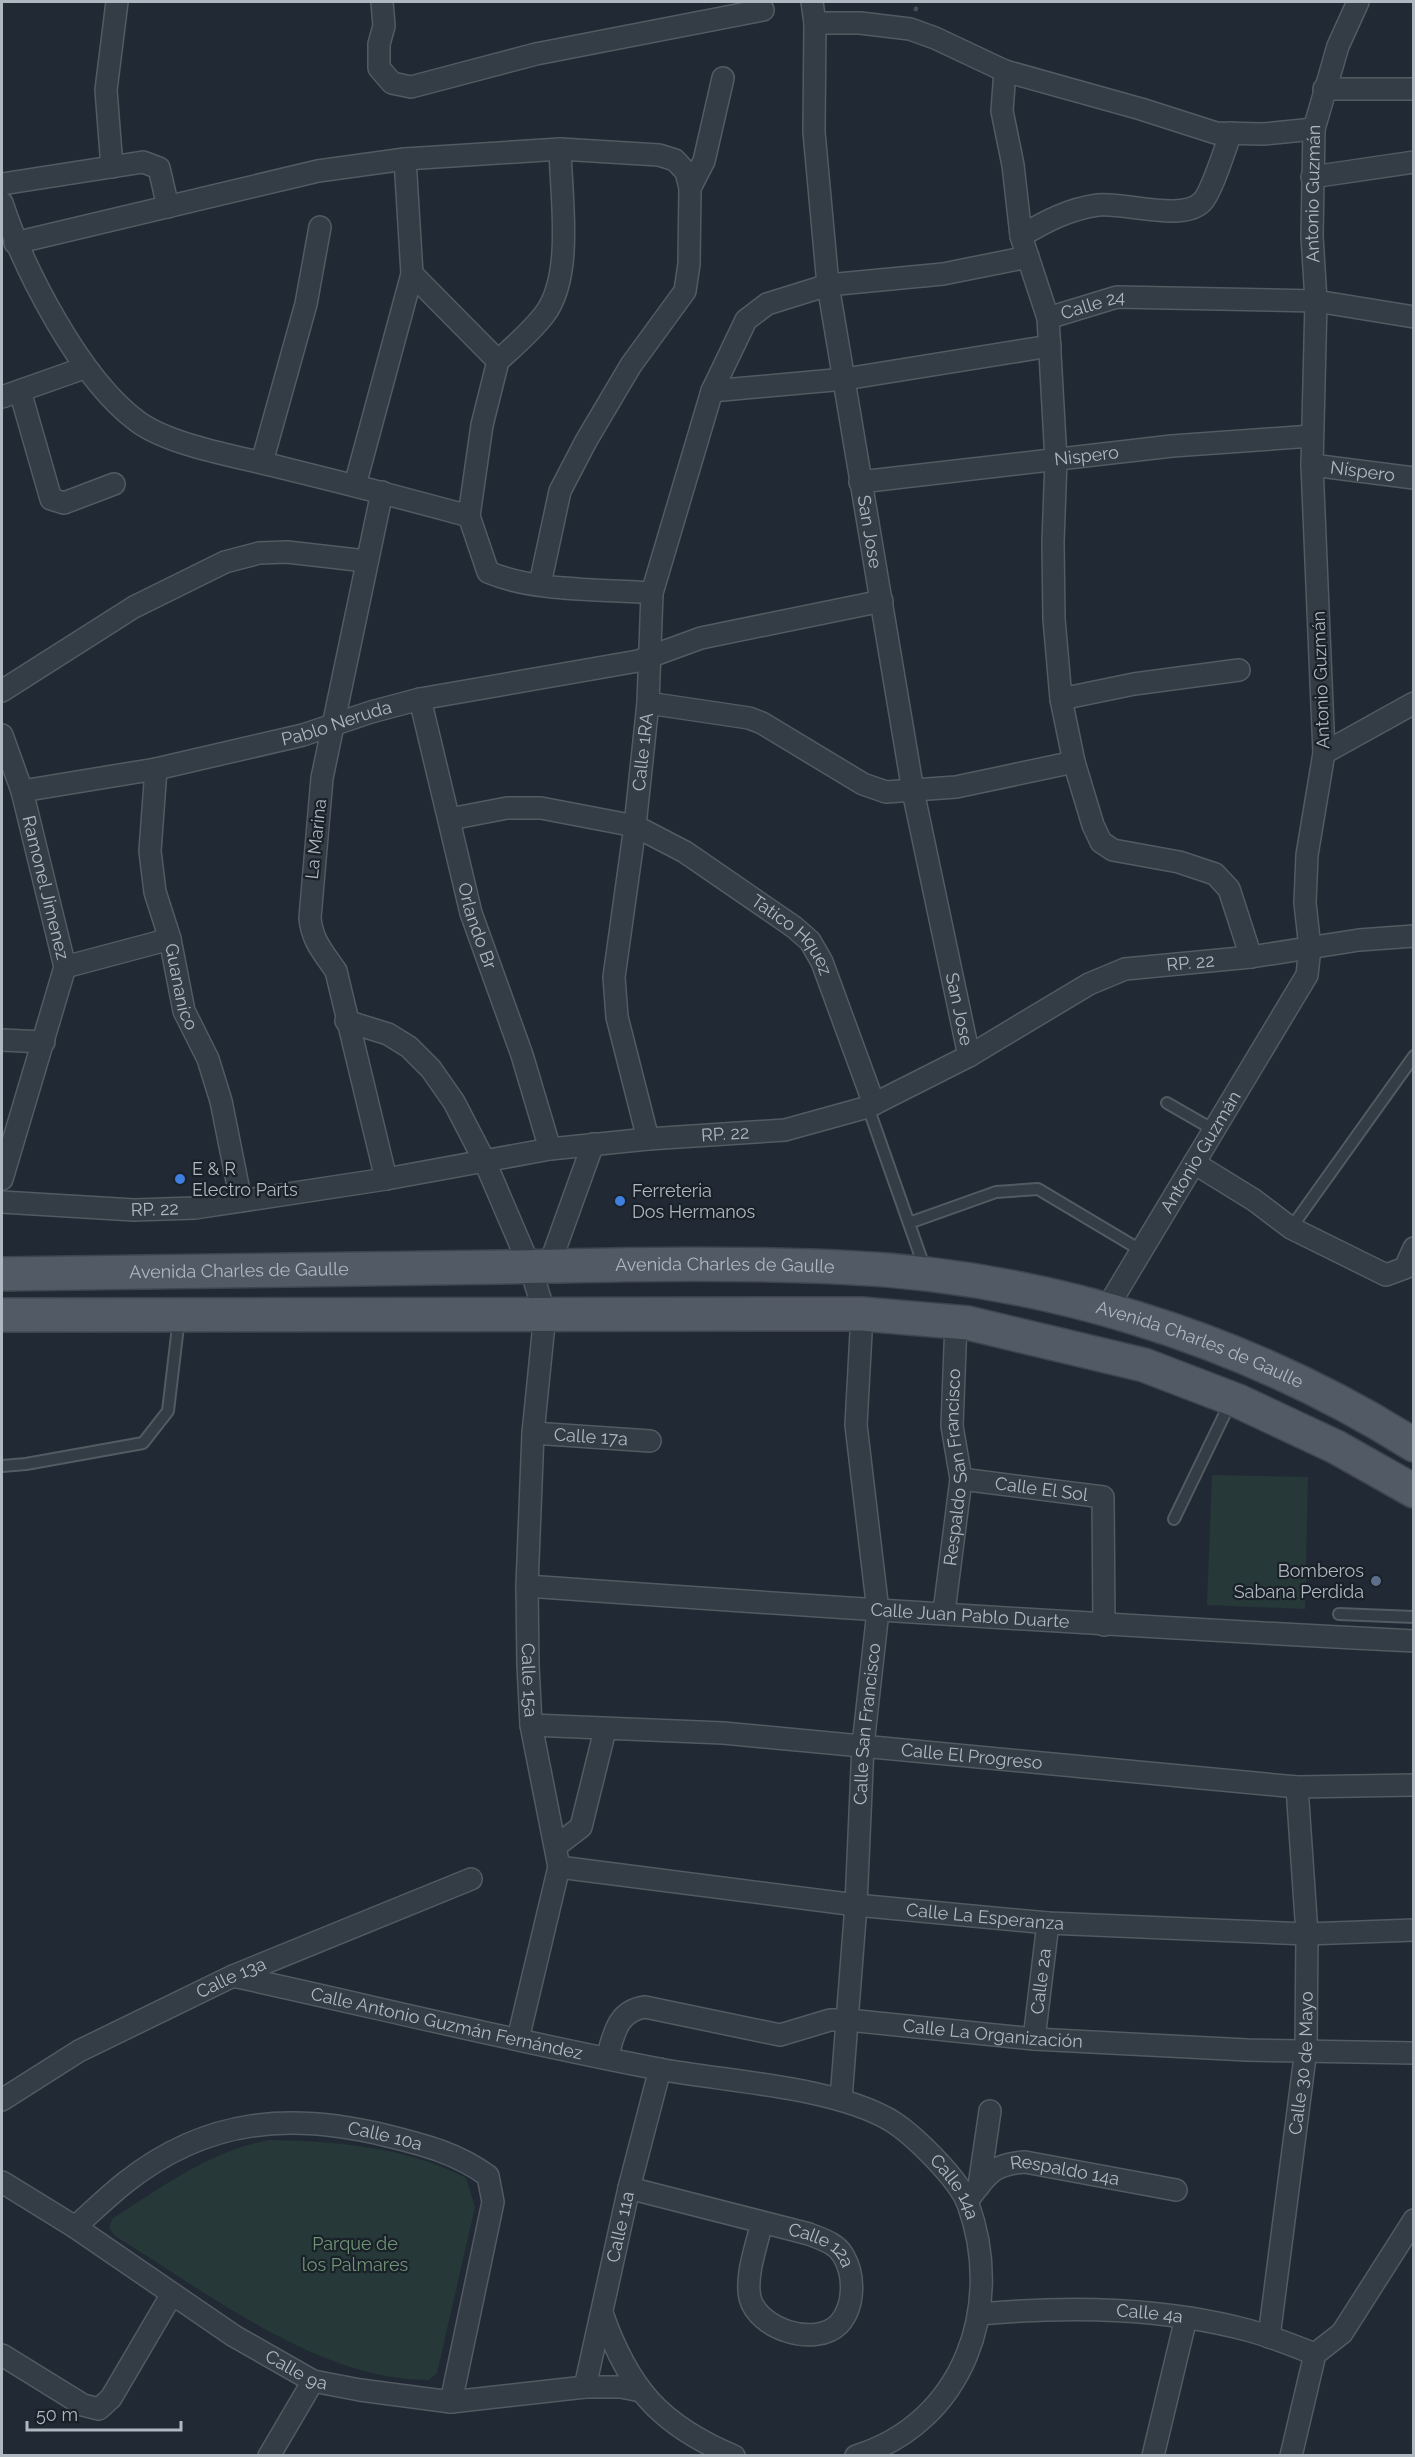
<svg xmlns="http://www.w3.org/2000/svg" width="1415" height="2457" font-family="Raleway,sans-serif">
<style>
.green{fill:#263837}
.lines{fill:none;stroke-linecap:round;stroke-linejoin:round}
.lane-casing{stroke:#525a62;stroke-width:14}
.street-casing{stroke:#525a62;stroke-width:24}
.primary-casing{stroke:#3e454e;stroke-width:36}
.path{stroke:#435354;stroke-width:4;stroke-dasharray:4.5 4.5;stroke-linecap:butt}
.lane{stroke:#343c45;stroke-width:10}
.street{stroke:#343c45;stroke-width:21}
.primary{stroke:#525b65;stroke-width:33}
.shop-dot{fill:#3f7fe0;stroke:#1a2129;stroke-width:2}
.service-dot{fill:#5c6f8a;stroke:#1a2129;stroke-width:2}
.labels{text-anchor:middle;stroke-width:4.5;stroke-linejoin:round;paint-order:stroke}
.street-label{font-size:18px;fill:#afb7c1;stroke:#1a2129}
.poi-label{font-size:18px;fill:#afb7c1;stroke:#1a2129;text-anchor:start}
.park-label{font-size:18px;fill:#709576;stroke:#1a2129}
</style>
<rect width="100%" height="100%" fill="#212a34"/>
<path class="green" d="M1212,1475L1308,1477L1305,1609L1207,1605Z
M269,2140C334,2141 408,2147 466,2178L475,2207L437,2373L429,2380C318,2380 207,2292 115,2236L109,2228L112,2219C162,2187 210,2151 269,2140Z"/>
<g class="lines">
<g class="lane-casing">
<path id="lane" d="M1167,1103L1214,1130
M868,1107L925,1269
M909,1223L996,1192L1038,1189L1142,1251
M1291,1228L1414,1056
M2,1466L26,1464L143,1443L168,1411L179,1318
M1174,1519L1231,1401
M1339,1614L1414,1617"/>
</g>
<g class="street-casing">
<g id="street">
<path d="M382,2L384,26L379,44V68L392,83L411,87L536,54L763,10"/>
<path id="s1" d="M812,2L815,23L814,132L828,285L913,791L969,1056"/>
<path d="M815,23H860L910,29L935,38L1005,71L1141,109L1216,133L1264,134L1314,129"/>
<path d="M1005,71L1002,111L1013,165L1021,236L1048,318"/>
<path d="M1324,89H1414"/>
<path d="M112,167L106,90L117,2"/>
<path d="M1312,177L1414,162"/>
<path d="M2,184L143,162L159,168L168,207"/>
<path d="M690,188L704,161L723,78"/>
<path d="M2,203C24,270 80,379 137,421C167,444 233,456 271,465C337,481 403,498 469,516"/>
<path d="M1021,236C1046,221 1069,209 1098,205C1125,202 1182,222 1202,202C1212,192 1225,148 1231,133"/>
<path d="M15,243L318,171L405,159L560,149L659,155L675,160L686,172L690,188L689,264L685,291L631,365L586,441L560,491L540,584"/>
<path d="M412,274L498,361L482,425L469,516L488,572C534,592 602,589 652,593"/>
<path d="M498,361C513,347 531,332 544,315C574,277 561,197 560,149"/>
<path d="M20,391L51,499L64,503L114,484"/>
<path d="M712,391L746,320L767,304L828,285L943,274L1028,257"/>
<path d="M2,397L84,368"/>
<path d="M262,462L306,304L320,227"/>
<path id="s2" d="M1312,465L1414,478"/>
<path id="s3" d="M860,482L1172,446L1312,436"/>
<path d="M355,485L412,274L405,159"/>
<path d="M382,492L322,778L310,918C312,941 324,953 336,971L386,1179"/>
<path d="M2,691L134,607L225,562L259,553L287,552L366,561"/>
<path id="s4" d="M420,699L471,913L522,1055L550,1149"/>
<path d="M1061,699L1134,684L1239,670"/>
<path d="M648,703L749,718L762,723L863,784L886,792L956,787L1074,762"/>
<path id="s5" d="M2,735L22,791L65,967L2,1179"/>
<path d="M1324,753L1414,703"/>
<path id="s6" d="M156,769L150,851L155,892L170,939L184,1011L208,1059L221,1101L241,1201"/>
<path id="s7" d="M22,791L156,769L303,735L371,712L420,699L638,661L701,638L882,601"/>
<path id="s8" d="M450,819L507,808H541L635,826L685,852L794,927L810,941L822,962L874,1104"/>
<path id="s9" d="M1251,957L1229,889L1215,874L1179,862L1113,850L1101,842L1093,825L1074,762L1061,699L1054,619L1053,542L1056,460L1048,318L1117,297L1316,301L1414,317"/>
<path d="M65,967L170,939"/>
<path id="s10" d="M346,1021L388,1034L409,1047L431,1069L454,1102L485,1162L530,1267L545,1314L533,1433L527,1586L528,1665L531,1725L559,1867L518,2039"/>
<path d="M2,1040L44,1042"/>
<path id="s11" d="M648,1139L617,1017L614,977L635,826L648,703L652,593L712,391L845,379L1050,346"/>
<path d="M1194,1163L1254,1200L1291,1228L1386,1275L1405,1268L1414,1248"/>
<path id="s12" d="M2,1202L134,1210L195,1208L386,1179L550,1149L648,1139L785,1130L868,1107L969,1056L1089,984L1125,969L1251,957L1359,940L1414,936"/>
<path d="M549,1266L593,1144"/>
<path id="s13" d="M1107,1308L1307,975L1310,948L1305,903L1307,855L1324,753L1312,465L1316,301L1312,236L1314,129L1338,46L1358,2"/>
<path id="s14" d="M533,1433L650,1441"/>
<path id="s15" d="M961,1479L1103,1497L1104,1625"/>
<path id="s16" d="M527,1586C822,1607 1118,1626 1414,1641"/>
<path id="s17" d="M944,1612L961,1479L952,1426L956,1322"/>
<path id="s18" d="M531,1725L723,1733L1297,1787L1414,1785"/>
<path d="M556,1846L581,1827L605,1730"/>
<path id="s19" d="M559,1867L856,1905L1048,1923L1307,1934L1414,1930"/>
<path id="s20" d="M233,1976C375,2007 517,2042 659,2069C728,2082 831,2086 890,2120C913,2134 959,2179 968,2204C1005,2306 964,2423 856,2456"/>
<path id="s21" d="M1034,2039L1048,1923"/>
<path id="s22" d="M607,2058C614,2034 617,2011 645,2007L780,2035L830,2020H848L1034,2039L1247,2050L1414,2053"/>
<path id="s23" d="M841,2099L856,1905L863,1745L878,1611L856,1425L862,1314"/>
<path id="s24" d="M2,2100L79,2051L233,1976L471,1879"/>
<path id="s25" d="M2,2182L75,2227L234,2336L313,2381L360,2390L451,2402L585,2387H621L641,2391"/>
<path d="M979,2186L990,2111"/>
<path id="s26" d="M629,2188L809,2234C821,2239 836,2243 843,2255C855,2275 855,2306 839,2324C815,2348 758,2329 750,2298C745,2276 757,2244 762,2222"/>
<path id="s27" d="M967,2201C987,2176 991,2164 1025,2162L1176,2190"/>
<path id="s28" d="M75,2227C92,2212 108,2196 126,2182C207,2118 291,2112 388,2136C424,2145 457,2153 488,2176L493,2202L451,2402"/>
<path d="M602,2313C628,2388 660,2425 734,2456"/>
<path id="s29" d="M979,2314C1070,2306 1162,2307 1251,2331C1272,2337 1294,2346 1315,2354"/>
<path id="s30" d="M1269,2337L1306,2049L1307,1934L1297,1787"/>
<path d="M2,2355L83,2405L99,2409L111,2398L172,2294"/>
<path id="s31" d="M585,2387L629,2188L660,2069"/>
<path d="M269,2456L313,2381"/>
<path d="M1153,2456L1186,2318"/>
<path d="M1291,2456L1315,2354L1342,2333L1414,2220"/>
</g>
</g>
<g class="primary-casing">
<g id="primary">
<path id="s32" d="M2,1274C169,1272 336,1269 503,1267C612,1265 727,1262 837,1267C1040,1275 1242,1337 1414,1445"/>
<path d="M2,1315L862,1314L968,1323L1144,1365L1238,1401L1336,1447L1414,1491"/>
</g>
</g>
<path class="path" d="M915,11L919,2"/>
<use href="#lane" class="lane"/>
<use href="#street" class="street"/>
<use href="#primary" class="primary"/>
</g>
<g class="shop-dot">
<circle cx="180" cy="1179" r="6"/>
<circle cx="620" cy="1201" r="6"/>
</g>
<circle class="service-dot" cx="1376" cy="1581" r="6"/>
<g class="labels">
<g class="street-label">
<text dy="6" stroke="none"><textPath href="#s13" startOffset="1172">Antonio Guzmán</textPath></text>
<text dy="6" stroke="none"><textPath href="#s9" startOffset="789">Calle 24</textPath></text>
<text dy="6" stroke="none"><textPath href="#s3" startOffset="228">Nispero</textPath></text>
<text dy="6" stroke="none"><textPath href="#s2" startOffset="51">Níspero</textPath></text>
<text dy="6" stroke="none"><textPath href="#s1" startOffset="534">San Jose</textPath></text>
<text transform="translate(1321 680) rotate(-92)" y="6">Antonio Guzmán</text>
<text dy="6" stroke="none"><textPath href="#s7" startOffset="322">Pablo Neruda</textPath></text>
<text dy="6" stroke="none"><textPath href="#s11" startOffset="393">Calle 1RA</textPath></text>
<text transform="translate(316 839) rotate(-84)" y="6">La Marina</text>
<text dy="6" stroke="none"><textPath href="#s5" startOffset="159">Ramonel Jimenez</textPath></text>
<text dy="6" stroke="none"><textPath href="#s4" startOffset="234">Orlando Br</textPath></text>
<text dy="6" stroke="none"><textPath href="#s8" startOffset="381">Tatico Hquez</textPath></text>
<text dy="6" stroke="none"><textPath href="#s12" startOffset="1233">RP. 22</textPath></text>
<text dy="6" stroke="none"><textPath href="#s6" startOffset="222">Guananico</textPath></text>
<text dy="6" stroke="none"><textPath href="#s1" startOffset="1020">San Jose</textPath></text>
<text dy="6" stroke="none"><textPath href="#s12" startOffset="729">RP. 22</textPath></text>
<text dy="6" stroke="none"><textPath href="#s13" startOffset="182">Antonio Guzmán</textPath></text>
<text dy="6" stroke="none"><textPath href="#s12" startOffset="153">RP. 22</textPath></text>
<text dy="6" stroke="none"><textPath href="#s32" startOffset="723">Avenida Charles de Gaulle</textPath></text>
<text dy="6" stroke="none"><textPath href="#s32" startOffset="237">Avenida Charles de Gaulle</textPath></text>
<text dy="6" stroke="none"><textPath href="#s32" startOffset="1208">Avenida Charles de Gaulle</textPath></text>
<text dy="6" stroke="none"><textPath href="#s14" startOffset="58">Calle 17a</textPath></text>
<text dy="6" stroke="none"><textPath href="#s17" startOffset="146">Respaldo San Francisco</textPath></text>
<text dy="6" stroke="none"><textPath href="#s15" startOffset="81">Calle El Sol</textPath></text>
<text dy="6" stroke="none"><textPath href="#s16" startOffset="444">Calle Juan Pablo Duarte</textPath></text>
<text dy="6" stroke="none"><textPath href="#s10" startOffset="738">Calle 15a</textPath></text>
<text dy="6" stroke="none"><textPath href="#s23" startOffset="376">Calle San Francisco</textPath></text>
<text dy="6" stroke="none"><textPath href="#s18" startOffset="442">Calle El Progreso</textPath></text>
<text dy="6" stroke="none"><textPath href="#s19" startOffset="429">Calle La Esperanza</textPath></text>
<text dy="6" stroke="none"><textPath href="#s24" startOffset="260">Calle 13a</textPath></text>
<text dy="6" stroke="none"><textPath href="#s21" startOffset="58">Calle 2a</textPath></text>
<text dy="6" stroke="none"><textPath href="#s20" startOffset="219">Calle Antonio Guzmán Fernández</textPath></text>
<text dy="6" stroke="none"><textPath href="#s22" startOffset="422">Calle La Organización</textPath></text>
<text dy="6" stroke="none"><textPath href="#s30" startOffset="276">Calle 30 de Mayo</textPath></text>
<text dy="6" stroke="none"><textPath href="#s28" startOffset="342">Calle 10a</textPath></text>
<text dy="6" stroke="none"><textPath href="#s27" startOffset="114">Respaldo 14a</textPath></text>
<text dy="6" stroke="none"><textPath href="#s20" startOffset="768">Calle 14a</textPath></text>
<text dy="6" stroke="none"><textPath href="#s31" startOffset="164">Calle 11a</textPath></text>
<text dy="6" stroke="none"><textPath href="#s26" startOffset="202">Calle 12a</textPath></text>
<text dy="6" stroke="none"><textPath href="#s29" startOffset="171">Calle 4a</textPath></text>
<text dy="6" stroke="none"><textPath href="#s25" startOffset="350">Calle 9a</textPath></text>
</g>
<g class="poi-label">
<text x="192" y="1175">E &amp; R<tspan x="192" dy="21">Electro Parts</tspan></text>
<text x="632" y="1197">Ferreteria<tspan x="632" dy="21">Dos Hermanos</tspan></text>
<text x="1364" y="1577" text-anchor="end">Bomberos<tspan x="1364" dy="21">Sabana Perdida</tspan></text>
</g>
<g class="park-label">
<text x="355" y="2250">Parque de<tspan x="355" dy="21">los Palmares</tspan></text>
</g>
</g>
<rect width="1415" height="2457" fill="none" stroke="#afb7c1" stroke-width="6"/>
<path d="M27 2421v9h154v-9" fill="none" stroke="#afb7c1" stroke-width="3"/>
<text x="36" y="2421" font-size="18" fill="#afb7c1" stroke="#1a2129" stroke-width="4.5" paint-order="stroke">50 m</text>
</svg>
